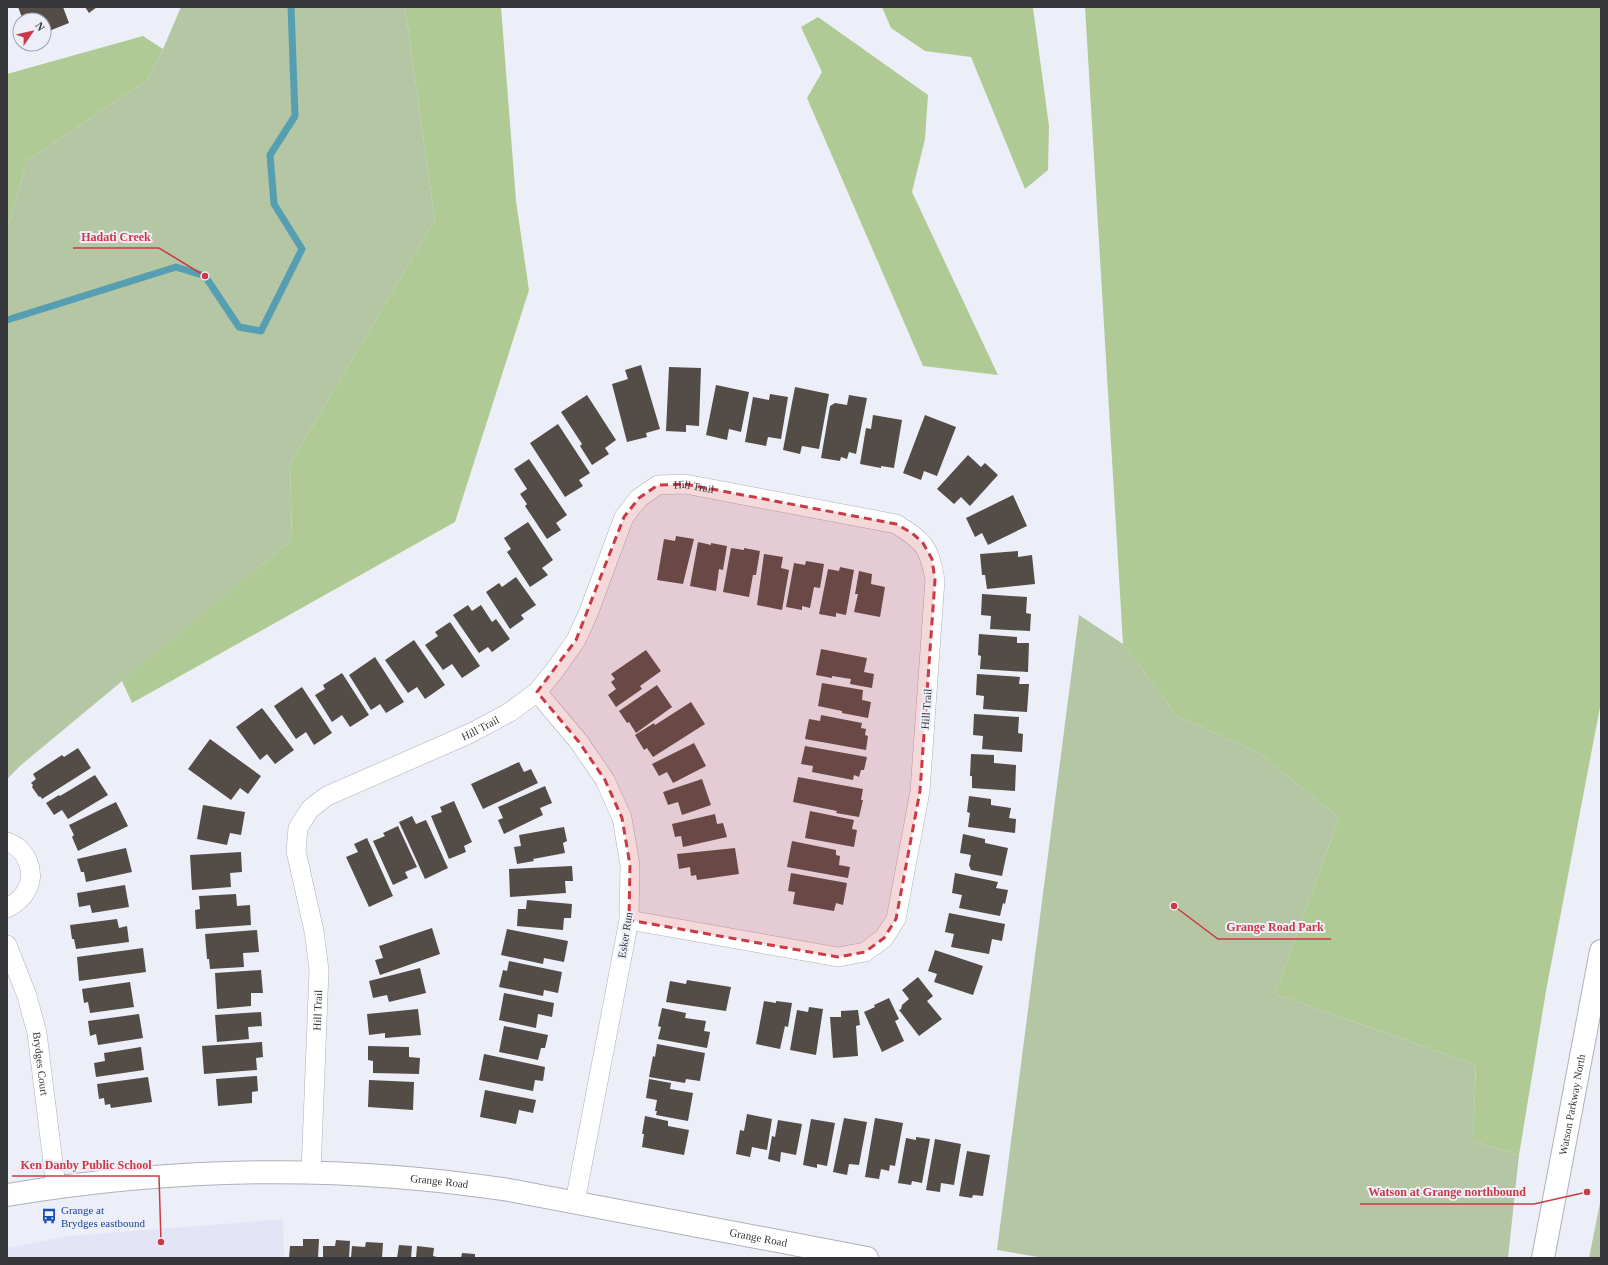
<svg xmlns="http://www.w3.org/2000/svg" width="1608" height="1265" font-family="'Times New Roman',serif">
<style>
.built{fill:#e3e5f6}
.green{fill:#b4c6a3}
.forest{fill:#afca95}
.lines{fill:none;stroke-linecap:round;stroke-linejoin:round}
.stream{stroke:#569eb2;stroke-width:7}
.building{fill:#534c47}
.minor-casing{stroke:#afb0b9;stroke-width:20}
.tertiary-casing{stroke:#afb0b9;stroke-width:24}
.secondary-casing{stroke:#afb0b9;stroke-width:24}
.minor{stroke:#fff;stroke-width:19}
.tertiary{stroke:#fff;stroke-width:22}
.secondary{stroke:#fff;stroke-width:22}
.marked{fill:#ca3a44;fill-opacity:0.2;stroke:#ca3a44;stroke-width:3;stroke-dasharray:8 5;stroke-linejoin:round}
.labels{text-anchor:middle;stroke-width:4;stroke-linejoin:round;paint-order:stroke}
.street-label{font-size:11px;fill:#36363a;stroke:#edeff8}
.transit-label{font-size:11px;fill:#164399;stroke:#edeff8;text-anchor:start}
.leader{fill:none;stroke:#ca3a44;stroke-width:1.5}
.callout-dot{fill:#ca3a44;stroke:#edeff8;stroke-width:1.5}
.callout-label{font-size:12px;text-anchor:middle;font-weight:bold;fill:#ca3a44;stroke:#edeff8;stroke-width:4;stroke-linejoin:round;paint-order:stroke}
</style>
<rect width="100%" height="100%" fill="#edeff8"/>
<path class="built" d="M283,1219L284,1258H7V1248L69,1236Z"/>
<path class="green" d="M181,7H405L435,220L290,464L292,540L21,765L7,779V229L27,161L147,80L163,49Z
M1079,615L1123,644L1177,716L1259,753L1339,818L1275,994L1476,1065L1473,1141L1519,1155L1508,1258H1044L997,1250Z
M1601,1198V1258H1589Z"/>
<path class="forest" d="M405,7H501L516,201L529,290L455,522L132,703L122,681L292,540L290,464L435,220Z
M882,7L1033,8L1049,126L1048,170L1025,189L971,57L925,51L891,28Z
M1085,7H1601V702L1546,991L1519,1155L1473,1141L1476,1065L1275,994L1339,818L1259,753L1177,716L1123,644Z
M818,17L928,95L925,139L912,192L998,375L923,366L807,98L822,72L801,27Z
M143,36L163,49L147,80L27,161L7,229V74Z"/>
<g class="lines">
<path class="stream" d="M7,320L176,267L205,276L239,327L261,331L302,249L274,204L270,155L295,116L291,7"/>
</g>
<path class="building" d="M18,7H63L69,23L44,33V20H23Z
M85,7H97L89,13Z
M641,365L660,429L646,433L647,437L627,442L612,384L628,379L625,370Z
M669,367L701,368L699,426L686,425V432L666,431Z
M716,385L749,392L741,432L729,429L727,440L706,435Z
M795,387L829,394L819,449L802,446L800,454L783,450Z
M770,394L788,397L781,439L768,437L766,446L745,442L753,397L769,400Z
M587,395L616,440L605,448L609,454L592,465L580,446L582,444L561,412Z
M849,395L867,398L856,454L849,452L847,459L841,457L840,461L821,458L830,406L835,403L847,405Z
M873,415L902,420L894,468L881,466V468L860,464L866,428L871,429Z
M925,415L956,427L937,476L924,471L921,480L903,473Z
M558,424L590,473L579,480L583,486L565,497L530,443Z
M968,455L981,467L985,463L998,475L970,506L961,497L954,504L937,489Z
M529,459L567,515L556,523L561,530L547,539L525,506L527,504L520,494L527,489L514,469Z
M1013,495L1027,526L988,545L982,533L975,537L966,518Z
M528,522L553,560L542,568L548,575L530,587L507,552L511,549L504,538Z
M676,536L694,539L683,584L657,580L664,539L675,541Z
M698,542L711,545V543L727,546L723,570L719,569L716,591L690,586Z
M731,548L744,550V548L760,551L756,575H753L749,597L723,592Z
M1018,551V557L1032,555L1035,584L987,589L985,575H982L980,554Z
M764,554L783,557L781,568L789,570L782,610L757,605Z
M806,561L824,564L820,588L814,587L810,608L802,606V610L786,607L794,563L805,565Z
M840,567L854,570L846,615L836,613V617L819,614L828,569L839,571Z
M859,571L872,574L871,584L885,587L880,617L854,612L858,594H855Z
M516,577L536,605L521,615L524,619L510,629L486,592L499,583L502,587Z
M982,594L1027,597L1026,613L1031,614L1030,631L990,629L991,616L981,615Z
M468,605L472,611L481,605L492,622L496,619L510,639L492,652L488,647L479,653L453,615Z
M450,622L480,666L462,678L452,664L443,670L425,645L438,636L435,632Z
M979,634L1017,637V643H1029L1028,672L980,669L981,656L978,655Z
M414,640L445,685L425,699L417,687L408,693L385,660Z
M821,649L867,658L864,672L874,674L872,688L850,684L851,679L832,676V678L816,675Z
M646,650L661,671L640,686L642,689L616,707L608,695L616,689L611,682L615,679L611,674Z
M375,657L404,702L386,713L380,704L371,710L349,675Z
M342,673L369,715L350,727L342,715L332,722L315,695L325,689L323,685Z
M977,674L1020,677L1019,684H1029L1027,712L983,709L984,696L976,695Z
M822,683L863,690L862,700L871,702L868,718L842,713V711L818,706Z
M657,685L672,707L636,733L629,722L627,723L619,711Z
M302,687L332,733L314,745L306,732L296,739L274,706Z
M691,702L705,724L653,757L647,748L644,750L635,735L654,723L655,725Z
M262,708L294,750L275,764L267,754L260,760L236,727Z
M974,714L1019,717L1018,733L1023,734L1022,752L982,749L983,736L973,735Z
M821,715L862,723L861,728L866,729L865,735L868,736L866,750L805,739L809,719L820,721Z
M210,739L261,776L248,794L240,788L231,800L188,769Z
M694,743L706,766L673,783L667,772L659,776L652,764Z
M805,746L867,757L864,770H861L859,777L854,775L853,780L812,772L813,766L801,764Z
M78,748L91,768L42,799L40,796L39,797L32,787L33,785L31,783L36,779L33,774L62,755L64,757Z
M971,754L994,755V763L1016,765L1015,791L972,788V776H970Z
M519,762L524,772L531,769L538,783L483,809L471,784Z
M95,775L108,795L68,819L62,810L54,815L46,803L59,795L60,796Z
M798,777L863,789L861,800H863L859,817L836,813L837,811L793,802Z
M702,779L711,805L682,815L678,802L668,805L663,792Z
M545,786L552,803L540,808L543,815L504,834L498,820L503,818L498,807Z
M969,796L991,799V805L1011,808L1009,818L1016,819L1015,833L968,827L970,813L967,812Z
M454,801L472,842L464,846L466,852L449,859L431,816L442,812L440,807Z
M116,802L128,826L78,851L72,837L74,835L69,825Z
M203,805L245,812L241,835L230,833L227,845L197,839Z
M810,811L854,820L852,829L857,830L854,847L805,838Z
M715,814L717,824L723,823L727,837L683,847L681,836L675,837L672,824Z
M412,816L416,824L426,820L448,868L425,879L399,822Z
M398,826L417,867L405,872L408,878L393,885L373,841L385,836L383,833Z
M564,827L567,841L563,843L565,853L533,859L534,861L517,864L514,847L521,846L519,835Z
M963,834L985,839V843L1008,848L1002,876L971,870L969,865L971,855L960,853Z
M367,838L393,896L369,907L346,857L358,852L354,844Z
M792,841L836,850V855L840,856L839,865L850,867L848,878L787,867Z
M126,848L132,872L86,882L84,872H81L77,859Z
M735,848L739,874L697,880L696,875L691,876L690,867L679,869L677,854Z
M241,852L242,872L230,873L231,887L192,890L190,855Z
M572,866L573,881H565L566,893L510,897L509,869Z
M791,873L847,883L843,905L836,903L834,911L793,904L795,892L788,891Z
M955,873L998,882L996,888L1008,890L1005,904L1003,903L1000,916L959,908L962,895L952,893Z
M125,885L129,907L92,913L90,905L79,907L77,893Z
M236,894L237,906L250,905L251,925L196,929L195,910L200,909L199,896Z
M527,900L572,904L571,918H564L563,930L517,926L518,909H526Z
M949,913L1005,924L1002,941L992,939L989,954L951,947L954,934L945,932Z
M117,919L119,928L127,926L129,942L76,949L74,939H72L70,925Z
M432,928L440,954L380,975L375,960L383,958L379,946Z
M507,929L568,941L564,962L544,958L543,964L501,955Z
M257,930L259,952L243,953L244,967L210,969L209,959H207L205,934Z
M143,948L146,972L79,981L77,957Z
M935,950L983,966L973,995L934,982L937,974L928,971Z
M509,961L562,972L558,993L544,990L543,996L499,987L503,970L507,971Z
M420,968L426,993L389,1002L387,995L373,998L369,981Z
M261,970L263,993H251V1006L217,1009L215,973Z
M918,977L933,996L927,1001L942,1019L919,1036L899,1010L901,1009L902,1005L909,999L902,990Z
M687,980L731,987L726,1011L666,1002L670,981L686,984Z
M130,982L134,1007L90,1013L88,1002L84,1003L82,989Z
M504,993L554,1003L552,1017L538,1014L536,1028L499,1020Z
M889,998L899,1019L895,1021L904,1041L882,1052L864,1012L875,1007L874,1005Z
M764,1001L776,1003V1001L792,1003L788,1027L785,1026L780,1049L756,1044Z
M809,1007L823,1009L816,1055L790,1050L797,1010L808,1012Z
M662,1008L686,1013L685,1018L706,1021L704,1031L710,1032L707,1048L658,1039L661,1027L658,1026Z
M418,1009L421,1035L385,1038V1033L369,1035L367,1014Z
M858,1010L860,1025L856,1026L858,1056L833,1058L830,1017H841V1011Z
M261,1012L262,1026L248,1027L249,1039L217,1042L215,1015Z
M139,1014L143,1038L98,1045L96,1034L90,1036L88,1021Z
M504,1026L548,1035L545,1048H541L538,1060L499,1052Z
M262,1042L263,1057L256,1058L257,1070L204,1074L202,1046Z
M657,1044L705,1053L700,1081L686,1079L685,1083L649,1077L653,1056L655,1057Z
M368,1046L409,1047V1057L420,1058L419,1074L373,1073V1061L368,1060Z
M141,1047L144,1070L96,1077L94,1063L105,1061L104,1053Z
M484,1054L545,1067L543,1081L535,1080L533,1091L479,1080Z
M257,1076L258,1091L252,1092V1103L218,1106L216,1079Z
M148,1077L152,1102L111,1108L110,1104L105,1105L104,1098L99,1099L97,1084Z
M649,1079L671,1083L670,1089L693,1093L688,1121L656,1115L657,1111H655L657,1100L646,1098Z
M369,1080L414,1082L413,1110L368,1107Z
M485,1090L536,1100L533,1113L519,1110L516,1124L480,1117Z
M747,1114L772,1119L767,1150L752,1147L750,1157L736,1154L740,1130L744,1131Z
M645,1116L668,1121V1126L689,1130L684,1155L642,1147L644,1134H642Z
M844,1118L867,1122L859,1165L849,1164L847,1175L833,1172Z
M875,1118L903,1123L895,1166L890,1165L889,1171L881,1169L879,1179L865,1177Z
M811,1119L835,1123L827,1166L817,1164V1168L803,1165Z
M778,1120L802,1124L796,1155L781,1152L780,1162L768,1159L772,1136L775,1137Z
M916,1137L930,1139L922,1183L912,1181L911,1185L898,1183L906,1138L916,1140Z
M935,1139L961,1144L954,1185L941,1183L940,1192L926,1190Z
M967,1151L990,1155L983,1196L973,1195L972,1198L959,1196Z
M303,1239H319L318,1258H289L290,1246H303Z
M336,1240L350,1241L349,1258H323V1246H335Z
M366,1242L383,1243L382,1258H351L352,1246L365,1247Z
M399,1245L412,1246L411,1258H397Z
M417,1246L434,1248L433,1256L441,1258H416Z
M462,1253L475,1254V1258H461Z"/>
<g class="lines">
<g class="minor-casing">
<g id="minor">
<path d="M537,692L579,742L605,780L622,818L630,865L629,920L575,1202"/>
<path d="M7,842C27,848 37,874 26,891C22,899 15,904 7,908"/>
<path id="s1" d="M7,945L27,996L37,1033L56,1187"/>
<path id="s2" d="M311,1172L319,970L314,931L296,851L298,828L310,809L327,796L471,733L510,712L537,692L555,670L576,640L588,614L624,517L639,498L658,485L685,484L896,524C925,542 929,547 935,580L920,791L896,919L884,938L865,952L838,957L629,920"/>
</g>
</g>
<g class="tertiary-casing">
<g id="tertiary">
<path id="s3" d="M7,1195C176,1167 339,1164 509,1190L867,1258"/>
</g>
</g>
<g class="secondary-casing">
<g id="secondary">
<path id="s4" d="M1543,1258L1601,951"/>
</g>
</g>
<use href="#minor" class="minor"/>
<use href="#tertiary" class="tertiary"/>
<use href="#secondary" class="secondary"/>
</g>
<path class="marked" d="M685,484L896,524L912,533L923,543L932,559L935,580L920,791L896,919L884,938L865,952L838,957L629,920L630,865L622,818L605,780L579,742L537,692L576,640L624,517L639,498L658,485Z"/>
<defs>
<g id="bus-bare" transform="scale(1.2)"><path d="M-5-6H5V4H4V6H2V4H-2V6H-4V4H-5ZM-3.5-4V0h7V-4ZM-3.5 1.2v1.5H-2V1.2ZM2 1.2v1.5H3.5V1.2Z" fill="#1a4fb4" stroke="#edeff8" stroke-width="2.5" paint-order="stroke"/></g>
</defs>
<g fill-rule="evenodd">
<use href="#bus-bare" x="49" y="1216"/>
</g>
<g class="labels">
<g class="street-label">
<text dy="4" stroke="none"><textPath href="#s2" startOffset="906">Hill Trail</textPath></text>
<text transform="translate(926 709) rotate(-86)" y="4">Hill Trail</text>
<text dy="4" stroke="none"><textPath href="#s2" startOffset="558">Hill Trail</textPath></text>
<text transform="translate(625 935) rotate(-81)" y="4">Esker Run</text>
<text dy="4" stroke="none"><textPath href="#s2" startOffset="162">Hill Trail</textPath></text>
<text dy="4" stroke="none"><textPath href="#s1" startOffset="124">Brydges Court</textPath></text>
<text dy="4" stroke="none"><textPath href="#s4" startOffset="156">Watson Parkway North</textPath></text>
<text dy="4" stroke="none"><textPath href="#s3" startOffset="434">Grange Road</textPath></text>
<text dy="4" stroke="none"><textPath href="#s3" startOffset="758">Grange Road</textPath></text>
</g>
<g class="transit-label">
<text x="61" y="1214">Grange at<tspan x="61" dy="13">Brydges eastbound</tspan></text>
</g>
</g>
<path class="leader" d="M205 276L159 248H73M1174 906L1218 939H1331M161 1242L159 1176H12M1587 1192L1534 1204H1360"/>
<g class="callout-dot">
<circle cx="205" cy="276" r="4"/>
<circle cx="1174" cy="906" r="4"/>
<circle cx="161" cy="1242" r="4"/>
<circle cx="1587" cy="1192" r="4"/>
</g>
<g class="callout-label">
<text x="116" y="241">Hadati Creek</text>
<text x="1275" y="931">Grange Road Park</text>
<text x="86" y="1169">Ken Danby Public School</text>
<text x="1447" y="1196">Watson at Grange northbound</text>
</g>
<rect width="1608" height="1265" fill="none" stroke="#36363a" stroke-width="16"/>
<g transform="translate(32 32) rotate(56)"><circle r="19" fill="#edeff8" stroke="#a4a5ac"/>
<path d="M0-3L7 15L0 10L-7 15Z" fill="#ca3a44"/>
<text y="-6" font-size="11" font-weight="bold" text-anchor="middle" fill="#36363a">N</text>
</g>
</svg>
